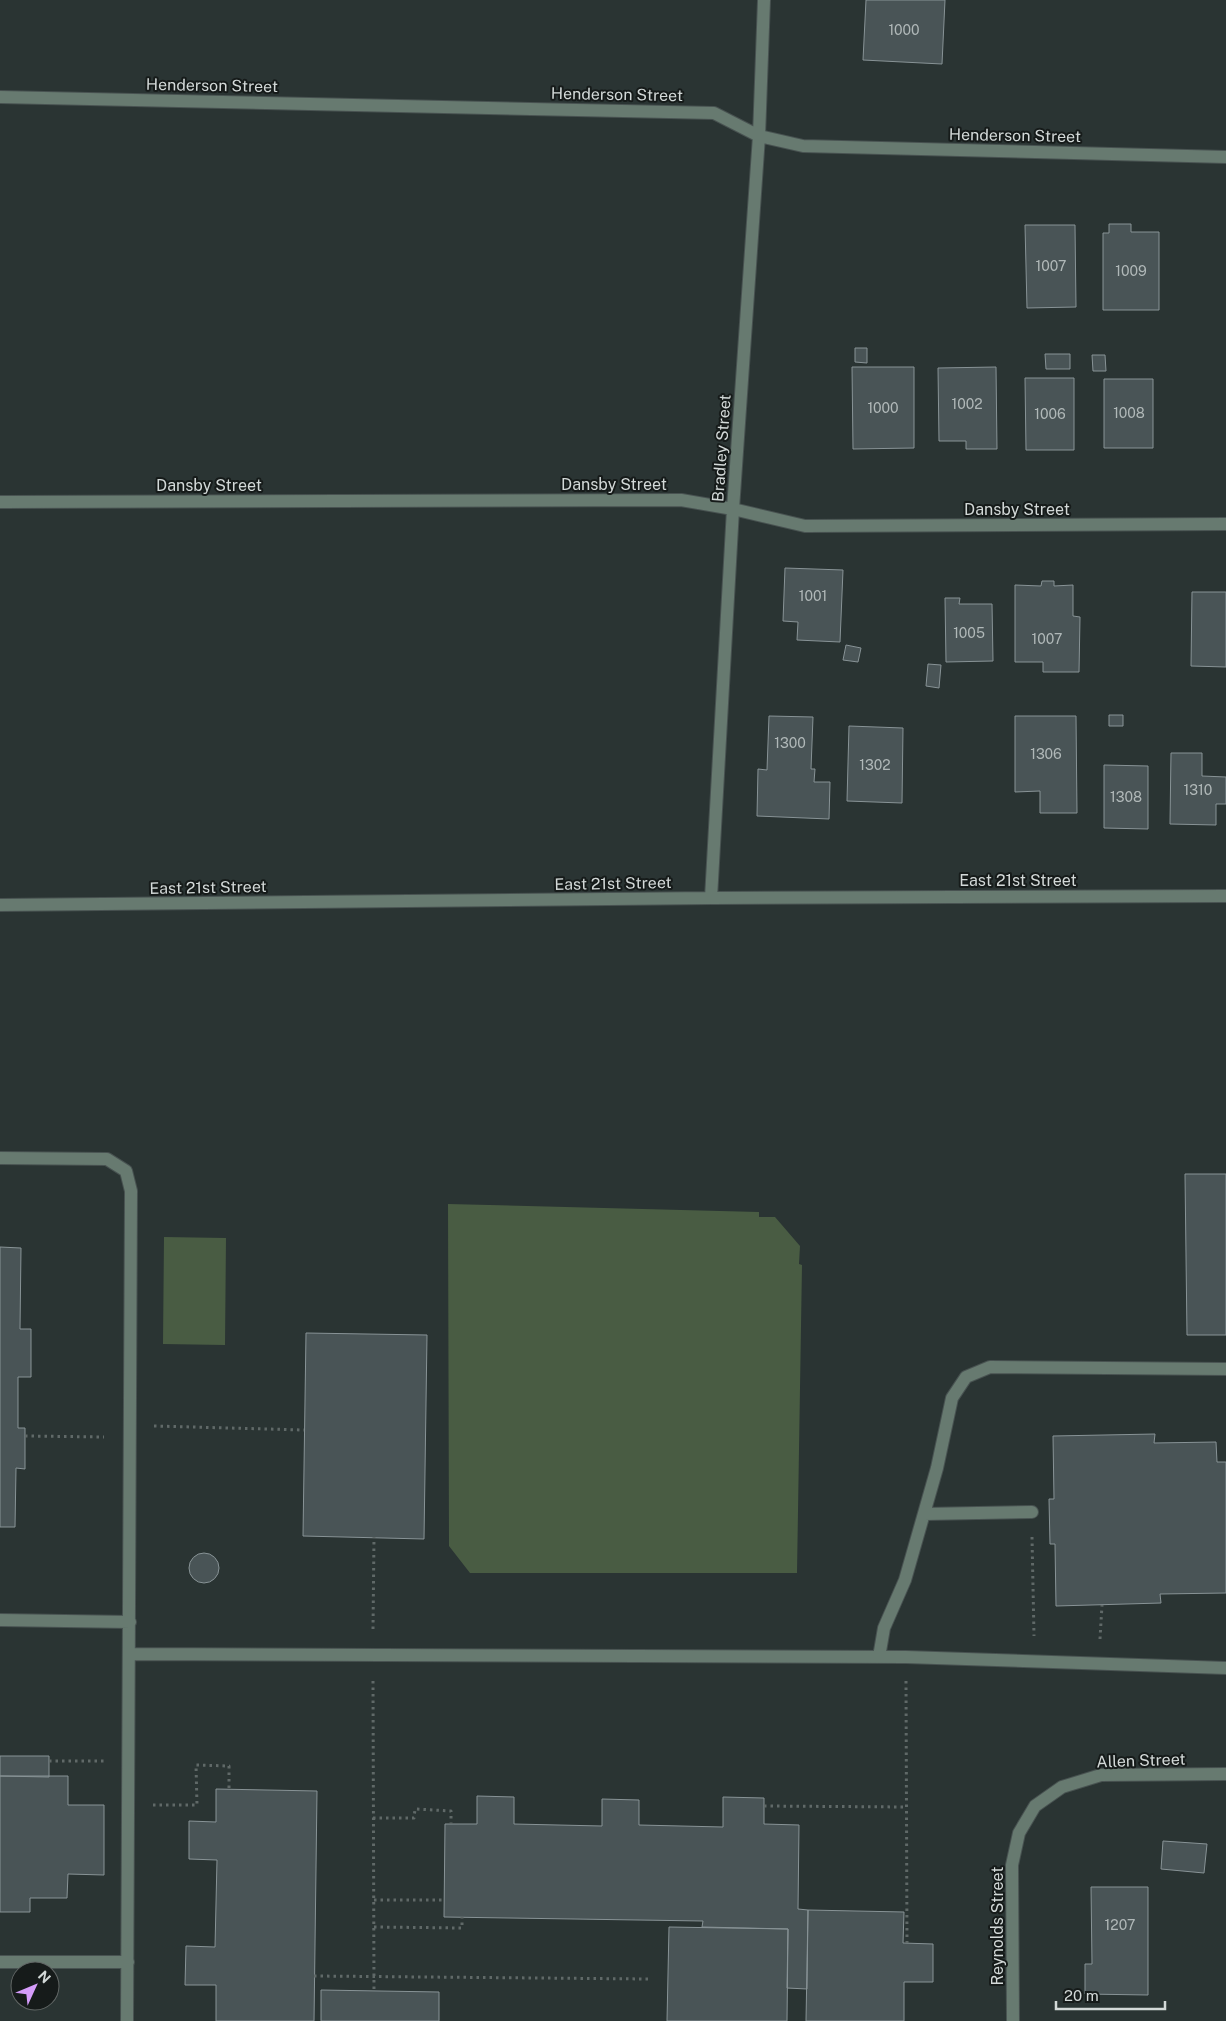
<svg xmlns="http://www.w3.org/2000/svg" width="1226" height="2021" font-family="'Public Sans',sans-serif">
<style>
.green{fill:#495c43}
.building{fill:#495456;stroke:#889396}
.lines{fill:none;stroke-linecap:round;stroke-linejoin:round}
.minor-casing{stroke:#485251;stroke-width:14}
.path{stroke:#606968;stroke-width:3;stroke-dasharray:2.5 4;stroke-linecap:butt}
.minor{stroke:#677a70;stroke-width:12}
.labels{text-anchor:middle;stroke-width:4;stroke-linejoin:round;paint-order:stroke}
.number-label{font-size:14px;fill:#b0b8b8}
.street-label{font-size:16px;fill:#d3d9d8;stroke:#161b1a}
</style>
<rect width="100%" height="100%" fill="#2a3433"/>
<path class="green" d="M448,1204L759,1212V1217H775L800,1246L799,1264L802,1265L797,1573H470L449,1546Z
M164,1237L226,1238L225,1345L163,1344Z"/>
<path class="building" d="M866,0H945L942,64L863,60Z
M1109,224H1131V232H1159V310H1103V233H1109Z
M1025,225H1075L1076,307L1027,308Z
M855,348H867V363L855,362Z
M1045,354H1070V369H1046Z
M1092,355H1105L1106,371H1093Z
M852,367H914V448L853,449Z
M996,367L997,449H966V441H939L938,368Z
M1025,378H1074V450H1026Z
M1104,379H1153V448H1104Z
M785,568L843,570L840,642L797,640L798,622L783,621Z
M1042,581H1054V586L1073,585V616L1080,617L1079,672H1043V662H1015V585L1041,586Z
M1192,592H1226V667L1191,666Z
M945,598H960L959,604H992L993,661L946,662Z
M846,645L861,648L858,662L843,660Z
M928,664L941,665L939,688L926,686Z
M1109,715H1123V726H1109Z
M769,716L813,717L811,769H815L814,782H830L829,819L757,816L758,769L767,770Z
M1015,716H1076L1077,813H1040V791L1015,792Z
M849,726L903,728L902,803L847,801Z
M1171,753H1202V776L1226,777V804H1216V825L1170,824Z
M1104,765L1148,766V829L1104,828Z
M1185,1174H1226V1335H1187Z
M0,1247L21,1248L20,1329H31V1377H18V1428H25V1469L16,1468L15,1527H0Z
M306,1333L427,1335L424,1539L303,1536Z
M1155,1434L1154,1443L1216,1442L1217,1462H1226V1593L1160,1594L1161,1603L1056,1606L1055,1544H1050L1049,1499H1054L1053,1436Z
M189 1568a15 15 0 1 1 30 0a15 15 0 1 1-30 0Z
M0,1756H49V1777L0,1776Z
M0,1776H68V1805H104V1875L68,1874L67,1898H30V1912H0Z
M216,1789L317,1791L314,2021H216V1985H185L186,1946L215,1947L217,1860L189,1859V1821L216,1822Z
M477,1796L514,1797V1824L602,1826V1799L639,1800V1825L723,1827V1797L764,1798V1824L799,1825L798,1909L808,1910L807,1989L787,1988L788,1929L702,1927L703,1921L444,1917L445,1824H477Z
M1163,1841L1207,1844L1204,1873L1161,1869Z
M1091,1887H1148V1995L1085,1994V1964H1092Z
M808,1910L904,1912L903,1943L933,1944V1982H904V2021H806Z
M669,1927L788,1929L787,2021H667Z
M321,1990L439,1992V2021H321Z"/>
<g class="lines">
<g class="minor-casing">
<path id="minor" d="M0,97L714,113L759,136L803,146L1226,157
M0,502L681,500L733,509L805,526L1226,524
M711,898L733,509L759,136L764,0
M0,905L711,898L1226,896
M0,1158L107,1159L126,1171L131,1191L127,2021
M924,1514L1032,1512
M0,1620L130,1622
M130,1654L906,1657L1226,1668
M879,1657L884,1628L905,1580L937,1468L952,1398L966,1377L990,1367L1226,1369
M0,1962H128
M1013,2021L1012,1865L1019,1833L1035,1806L1062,1787L1101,1775L1226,1774"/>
</g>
<path class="path" d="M154,1426L304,1430
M25,1436L104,1437
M1032,1537L1034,1636
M373,1629L374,1537
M1100,1639L1102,1605
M373,1681L374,1991
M906,1681L907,1943
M49,1761H104
M153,1805H197L196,1765L229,1766V1789
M764,1806L907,1807
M373,1818H414L415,1809L451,1811V1824
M374,1900H445
M374,1927L462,1928V1917
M314,1976L648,1979"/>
<use href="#minor" class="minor"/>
</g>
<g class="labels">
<g class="number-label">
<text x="904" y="35">1000</text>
<text x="1051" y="271">1007</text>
<text x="1131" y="276">1009</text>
<text x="967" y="409">1002</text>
<text x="883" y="413">1000</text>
<text x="1129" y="418">1008</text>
<text x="1050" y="419">1006</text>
<text x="813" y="601">1001</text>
<text x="969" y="638">1005</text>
<text x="1047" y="644">1007</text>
<text x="790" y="748">1300</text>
<text x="1046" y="759">1306</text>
<text x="875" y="770">1302</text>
<text x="1198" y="795">1310</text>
<text x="1126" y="802">1308</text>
<text x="1120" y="1930">1207</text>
</g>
<g class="street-label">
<text transform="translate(212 85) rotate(1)" y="6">Henderson Street</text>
<text transform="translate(617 94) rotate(1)" y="6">Henderson Street</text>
<text transform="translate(1015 135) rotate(1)" y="6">Henderson Street</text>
<text transform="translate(721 448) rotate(-86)" y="6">Bradley Street</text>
<text x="614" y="490">Dansby Street</text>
<text x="209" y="491">Dansby Street</text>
<text x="1017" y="515">Dansby Street</text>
<text x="1018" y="886">East 21st Street</text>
<text transform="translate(613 883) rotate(-1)" y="6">East 21st Street</text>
<text transform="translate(208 887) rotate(-1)" y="6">East 21st Street</text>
<text transform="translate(1141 1760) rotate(-2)" y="6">Allen Street</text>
<text transform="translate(997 1926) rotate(-90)" y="6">Reynolds Street</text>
</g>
</g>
<g transform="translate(35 1986) rotate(46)"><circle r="24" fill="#161b1a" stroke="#626766"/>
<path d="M0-4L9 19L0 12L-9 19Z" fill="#d59cfb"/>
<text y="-8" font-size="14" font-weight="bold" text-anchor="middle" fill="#d3d9d8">N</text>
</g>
<path d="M1056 2001v8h109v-8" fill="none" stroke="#d3d9d8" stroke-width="2.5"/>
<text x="1064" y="2001" font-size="15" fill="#d3d9d8" stroke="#161b1a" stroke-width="4" paint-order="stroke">20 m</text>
</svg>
